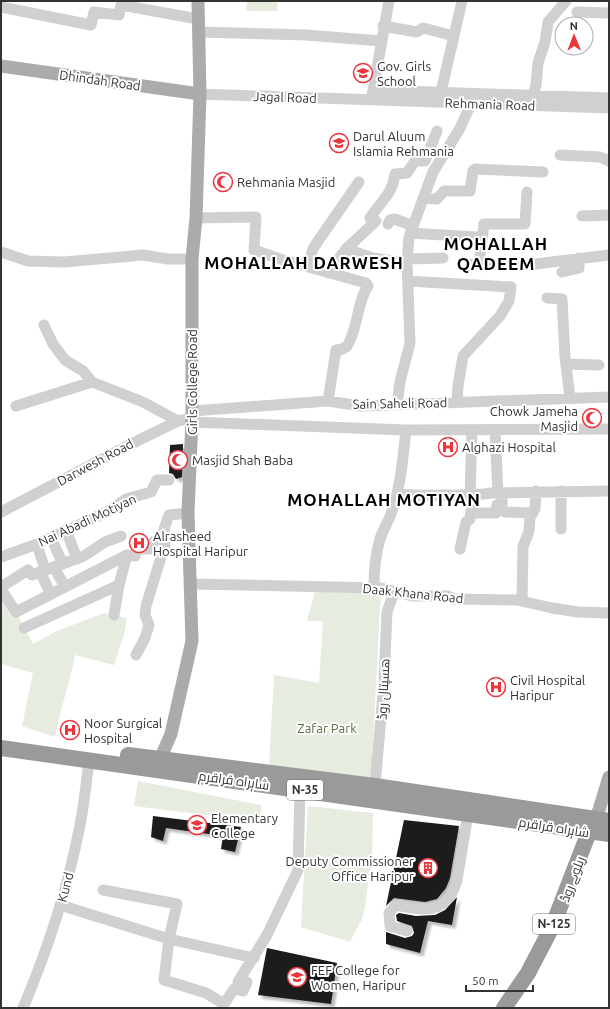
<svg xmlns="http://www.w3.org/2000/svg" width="610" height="1009" font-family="Ubuntu,Cairo,sans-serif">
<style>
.green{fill:#e6ecdf}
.building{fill:#1a1a1a;filter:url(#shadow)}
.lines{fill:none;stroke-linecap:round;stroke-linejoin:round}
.minor{stroke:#d0d0d0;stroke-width:11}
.major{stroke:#ababab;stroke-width:13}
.highway{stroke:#9a9a9a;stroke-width:16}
.labels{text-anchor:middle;stroke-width:4;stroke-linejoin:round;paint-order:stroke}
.shield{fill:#fff;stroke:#707070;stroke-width:1}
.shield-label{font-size:12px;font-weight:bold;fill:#333}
.poi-label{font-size:13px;fill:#333;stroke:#fff;text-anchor:start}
.street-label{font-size:13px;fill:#333;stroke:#fff}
.park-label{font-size:13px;fill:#54713d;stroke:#fff}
.district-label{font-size:17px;font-weight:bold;letter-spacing:1px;fill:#000;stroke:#fff}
</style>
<defs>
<filter id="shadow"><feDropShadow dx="3.5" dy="3.5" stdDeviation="1" flood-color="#0004"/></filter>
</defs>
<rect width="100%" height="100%" fill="#fff"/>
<path class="green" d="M247,1H278L277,11H246Z
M316,587L381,589L371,780L269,766L274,675L319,683L323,621H307Z
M1,589L16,612L33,644L57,631L104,613L127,618L124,634L114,665L75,655C70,683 60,709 55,737L22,726L33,673L1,664Z
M138,781L261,805V822L134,806Z
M308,806L373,813L372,854L365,907L362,919L350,942L301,927Z"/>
<path class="building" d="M183,444L182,477L176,479L173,474L169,473L170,445Z
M153,816L241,827L235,852L221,849L223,836L166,828L163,841L151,837Z
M404,820L459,826L450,878L446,888L437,899L425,902L394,898L386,906Z
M457,897L452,925L428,921L420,953L386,944V932L405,938L412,936L414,933L412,926L397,921L396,915L399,913L416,916L435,915L445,910Z
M267,948L337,963L331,1004L258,995Z"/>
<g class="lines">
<path class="minor" d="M1,7L91,25L94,12L119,15L121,5L198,19
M577,12L609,13
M383,26L417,32L423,28L454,36
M199,32L306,35L381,41
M373,90L609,98
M441,92L462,1
M200,94L609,108
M533,95L536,85L538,63L545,42L548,22L566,1
M372,96L389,1
M560,155L600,157L609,161
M423,198L437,199L444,191H470L473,171L475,169L543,172
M582,216L609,215
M196,218L256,217L254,250L280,259L366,283L368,286C357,301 358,330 347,346C344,349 340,350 336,350L328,401
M388,224L390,220L395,219L413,226
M410,233L476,237
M346,249L373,258L407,263
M1,252L28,261L64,262L143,255L168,259H192
M408,259L443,258
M471,264L527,265L609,255
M479,264L484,224H525L527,192
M308,266L313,249L318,241L359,182
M562,272L579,268V258
M328,273L346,249L376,221L370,218C381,200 392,196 395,174L407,173L415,161H425L437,131
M408,281L511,287L509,301L500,316L463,356L458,386L457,402
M547,298L562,299L565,357L570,398
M44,325L53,344L65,360L83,371L92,382L143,402L178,421
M566,364L599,365
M397,405L400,382L410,343L407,263L409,237L433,172L459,130L471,104
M16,406L92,382
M192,411L328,401L361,406L609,397
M192,422L406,430L609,429
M495,430L498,493
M561,491V529
M397,494C412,496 423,495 438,495C456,495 473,496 491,493L609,491
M1,512L137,441L178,421L192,418
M505,512L533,513
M471,513H496L497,505L502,504V493
M66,530L77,559
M51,538L63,564
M37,544L45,570
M460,549L466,522L470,519L472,500L470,496L472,430
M1,557L37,544L107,512L126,499L151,492L157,480H169
M54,567L65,587
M40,572L51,594
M191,584L381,588L412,596H448L454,599L517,600L552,608L578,612L609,613
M1,587L28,570L32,575L84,556L105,542L121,536
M374,588C374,571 375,555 380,539C383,529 389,521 392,511C401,485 403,457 406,430
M1,589L16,612L127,555L135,556L137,549H149L154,541H166
M522,601L523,547L529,531L530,517L535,509L536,491
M114,615L119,585
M24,628L119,585L127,555
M136,655L145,638L149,625L145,615L146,606L166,541L164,529L169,515L188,513
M375,786L384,682L387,612L394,592
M103,890L177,904L169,939L164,980L206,993L224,1004L234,989L243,991L247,982H238
M60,905L169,939L254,958
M407,931L390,926L389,913L396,905C425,911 447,915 457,880L468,814
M238,982L267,935L298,870L300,789
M23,1008C47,951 67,891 79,830C84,807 86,784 89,761"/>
<path class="major" d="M1,66L200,94
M160,759L171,734L192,641L188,513L192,418V259L196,218L200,94L198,1
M591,828L599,810L609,777"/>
<path class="highway" d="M1,748L609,834
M128,755L375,786L609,821
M504,1008L528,973L553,925L589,832"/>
</g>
<defs>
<g id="school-ring" transform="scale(1)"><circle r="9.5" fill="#fff" stroke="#eb343c" stroke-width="1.5"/><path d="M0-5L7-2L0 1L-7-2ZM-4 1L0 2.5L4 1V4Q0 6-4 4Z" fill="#eb343c"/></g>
<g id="mosque-ring" transform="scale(1)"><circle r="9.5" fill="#fff" stroke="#eb343c" stroke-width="1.5"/><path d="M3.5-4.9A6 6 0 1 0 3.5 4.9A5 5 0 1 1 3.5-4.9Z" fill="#eb343c"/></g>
<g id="hospital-ring" transform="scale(1)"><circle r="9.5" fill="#fff" stroke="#eb343c" stroke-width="1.5"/><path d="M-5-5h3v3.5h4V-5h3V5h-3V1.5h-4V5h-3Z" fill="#eb343c"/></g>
<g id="building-ring" transform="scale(1)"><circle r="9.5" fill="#fff" stroke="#eb343c" stroke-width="1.5"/><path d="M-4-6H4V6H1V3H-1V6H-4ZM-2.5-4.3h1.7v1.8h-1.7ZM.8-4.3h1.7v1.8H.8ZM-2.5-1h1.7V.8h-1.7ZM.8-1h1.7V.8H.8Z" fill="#eb343c"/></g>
</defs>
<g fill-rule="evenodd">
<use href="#school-ring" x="363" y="73"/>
<use href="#school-ring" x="339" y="143"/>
<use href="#mosque-ring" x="223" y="182"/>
<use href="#mosque-ring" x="592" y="418"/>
<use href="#hospital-ring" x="448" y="447"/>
<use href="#mosque-ring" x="178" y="460"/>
<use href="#hospital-ring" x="139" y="543"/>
<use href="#hospital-ring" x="496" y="687"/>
<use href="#hospital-ring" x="70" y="730"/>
<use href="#school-ring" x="197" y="825"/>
<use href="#building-ring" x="428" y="868"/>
<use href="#school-ring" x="297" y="977"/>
</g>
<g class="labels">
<g class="shield">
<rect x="287" y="780" width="36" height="20" rx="3"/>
<rect x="533" y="914" width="42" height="20" rx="3"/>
</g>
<g class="shield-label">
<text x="305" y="794">N-35</text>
<text x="554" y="928">N-125</text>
</g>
<g class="poi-label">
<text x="377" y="71">Gov. Girls<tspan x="377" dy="15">School</tspan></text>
<text x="353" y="141">Darul Aluum<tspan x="353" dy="15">Islamia Rehmania</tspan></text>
<text x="237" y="187">Rehmania Masjid</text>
<text x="578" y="416" text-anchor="end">Chowk Jameha<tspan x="578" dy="15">Masjid</tspan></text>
<text x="462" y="452">Alghazi Hospital</text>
<text x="192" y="465">Masjid Shah Baba</text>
<text x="153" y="541">Alrasheed<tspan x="153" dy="15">Hospital Haripur</tspan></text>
<text x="510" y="685">Civil Hospital<tspan x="510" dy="15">Haripur</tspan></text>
<text x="84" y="728">Noor Surgical<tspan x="84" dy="15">Hospital</tspan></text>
<text x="211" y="823">Elementary<tspan x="211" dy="15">College</tspan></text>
<text x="414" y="866" text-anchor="end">Deputy Commissioner<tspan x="414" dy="15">Office Haripur</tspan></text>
<text x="311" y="975">FEF College for<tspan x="311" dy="15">Women, Haripur</tspan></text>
</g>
<g class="street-label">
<text transform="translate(100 80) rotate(8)" y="5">Dhindah Road</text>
<text transform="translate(285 97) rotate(2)" y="5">Jagal Road</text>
<text transform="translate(490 104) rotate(2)" y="5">Rehmania Road</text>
<text transform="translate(192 382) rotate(-90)" y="5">Girls College Road</text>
<text transform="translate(400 403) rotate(-1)" y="5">Sain Saheli Road</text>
<text transform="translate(95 462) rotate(-28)" y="5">Darwesh Road</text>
<text transform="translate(87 520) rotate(-25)" y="5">Nai Abadi Motiyan</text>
<text transform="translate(413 593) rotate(6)" y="5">Daak Khana Road</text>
<text transform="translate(383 689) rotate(-87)" y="5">ھسپتال روڈ</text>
<text transform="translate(234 780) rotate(8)" y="5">شاہراہ قراقرم</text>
<text transform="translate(554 827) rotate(9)" y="5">شاہراہ قراقرم</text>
<text transform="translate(572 879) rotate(-69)" y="5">ریلوے روڈ</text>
<text transform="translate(65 887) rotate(-75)" y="5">Kund</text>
</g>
<g class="park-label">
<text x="327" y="733">Zafar Park</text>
</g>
<g class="district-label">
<text x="496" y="250">MOHALLAH<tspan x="496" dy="20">QADEEM</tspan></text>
<text x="304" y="269">MOHALLAH DARWESH</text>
<text x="384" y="506">MOHALLAH MOTIYAN</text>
</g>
</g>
<rect width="610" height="1009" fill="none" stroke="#333333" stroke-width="4"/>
<g transform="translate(574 36) rotate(359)"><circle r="19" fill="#ffffff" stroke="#adadad"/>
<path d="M0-3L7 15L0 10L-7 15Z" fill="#eb343c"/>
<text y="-6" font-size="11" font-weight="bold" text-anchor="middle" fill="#333333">N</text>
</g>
<path d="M466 985v6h67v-6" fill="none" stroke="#333333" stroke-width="2"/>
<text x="472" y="985" font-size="12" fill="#333333" stroke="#ffffff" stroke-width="3" paint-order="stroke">50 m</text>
</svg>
